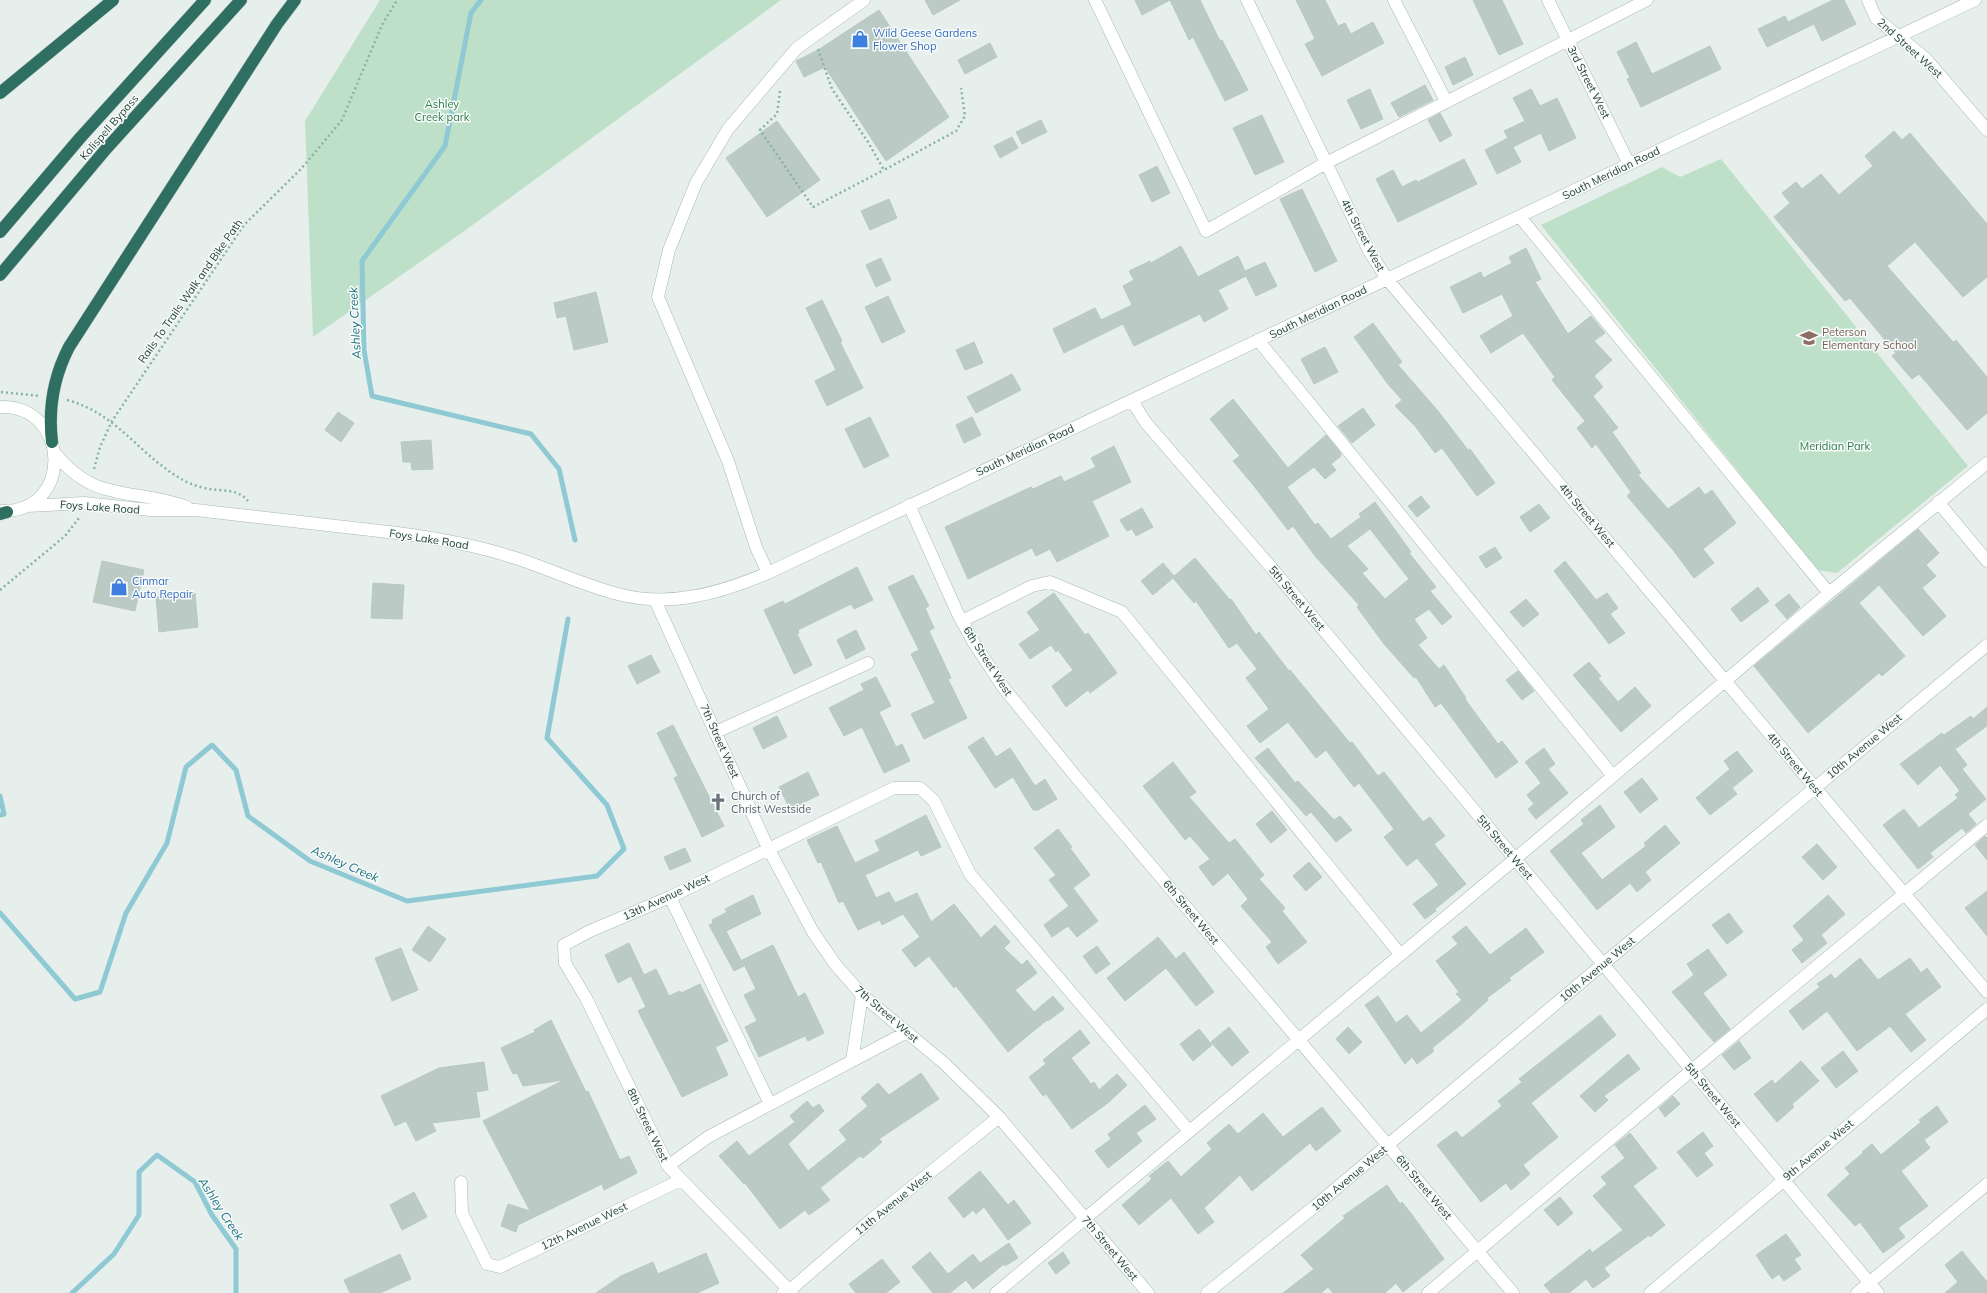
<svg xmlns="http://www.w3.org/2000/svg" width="1987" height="1293" font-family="Mulish,sans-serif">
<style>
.green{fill:#bfe0c8}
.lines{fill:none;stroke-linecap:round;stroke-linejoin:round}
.stream{stroke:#8ec9d4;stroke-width:5}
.building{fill:#bbcac4;stroke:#b8c9c2;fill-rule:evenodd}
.minor-casing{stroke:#a8b8b2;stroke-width:13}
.highway-casing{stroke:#c2cac8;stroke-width:13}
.path{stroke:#86b3a5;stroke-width:2.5;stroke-dasharray:2 3;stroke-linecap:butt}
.minor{stroke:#fff;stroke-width:12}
.highway{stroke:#2f6f62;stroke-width:12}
.labels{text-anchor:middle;stroke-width:3;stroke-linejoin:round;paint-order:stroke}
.shop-label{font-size:11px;fill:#366cbe;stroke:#f7fbf9;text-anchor:start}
.street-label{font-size:11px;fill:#24423a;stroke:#f7fbf9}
.park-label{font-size:11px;fill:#2d7a4b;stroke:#f7fbf9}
.education-label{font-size:11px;fill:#785e54;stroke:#f7fbf9;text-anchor:start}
.worship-label{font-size:11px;fill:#5b616d;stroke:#f7fbf9;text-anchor:start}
.water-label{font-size:12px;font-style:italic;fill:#1c6f80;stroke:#f7fbf9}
</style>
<rect width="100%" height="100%" fill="#e6efeb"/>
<path class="green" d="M380,0H781L463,232L313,337L305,121Z
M1721,159L1968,466L1837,573L1817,570L1541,225L1662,167L1680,177Z"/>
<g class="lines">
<path class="stream" d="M481,0L471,13L445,146L362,261L364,350L372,396L531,434L559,469L575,540
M0,796L4,814L0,815
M0,913L75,999L100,992L126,913L167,843L186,767L212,745L236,770L248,816L310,861L407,901L597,876L624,849L607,805L547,738L568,619
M72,1293L114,1254L139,1215V1172L157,1155L195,1182L212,1215L236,1249V1293"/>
</g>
<path class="building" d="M925,0H960L933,15Z
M1135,0H1200L1220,41L1222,40L1248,90L1225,101L1193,37L1189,40L1170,0L1142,15Z
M1296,0H1325L1338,26L1345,23L1351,34L1373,22L1384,43L1322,76L1305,44L1315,39Z
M1473,0H1502L1523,44L1499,55Z
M1833,0H1844L1856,24L1822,41L1814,24L1767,47L1758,29L1785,16L1788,22Z
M879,10L949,117L886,161L825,67L804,77L796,61L818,50Z
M1636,42L1652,74L1710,46L1721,69L1641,107L1627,79L1630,78L1617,52Z
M990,43L997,57L965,74L958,60Z
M1465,57L1473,75L1453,85L1445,67Z
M1425,85L1433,100L1399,117L1391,103Z
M1370,89L1383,119L1361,129L1347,100Z
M1531,89L1540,106L1557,98L1576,138L1549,151L1541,133L1513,147L1521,162L1497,174L1485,150L1508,138L1504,131L1525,121L1513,98Z
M1440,113L1452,135L1440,142L1428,120Z
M1262,115L1284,162L1255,175L1233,128Z
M1041,120L1047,132L1022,144L1016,132Z
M777,121L820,180L767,217L726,158Z
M1894,131L1902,140L1910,133L1987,224V277L1963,297L1915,242L1887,266L1953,342L1956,340L1987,377V413L1967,430L1919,374L1912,379L1892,356L1896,353L1850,298L1845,301L1774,217L1790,203L1782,193L1796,182L1802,189L1821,174L1839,195L1873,166L1865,156Z
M1012,137L1018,148L1000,158L994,146Z
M1464,159L1477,184L1398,222L1376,179L1393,170L1402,187L1416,180L1418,182Z
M1157,166L1170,193L1152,202L1139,175Z
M1302,189L1337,261L1315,272L1280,199Z
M889,199L897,218L870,230L861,211Z
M1181,246L1198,277L1238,256L1245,271L1265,262L1277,286L1256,296L1246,276L1218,290L1228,309L1204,322L1200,314L1134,346L1123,324L1064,353L1053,329L1095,308L1101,320L1132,305L1123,286L1134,280L1129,271L1150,261L1151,263Z
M1526,248L1541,279L1535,282L1568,334L1591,316L1605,333L1594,341L1612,360L1594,376L1603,387L1593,396L1618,428L1612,432L1641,473L1638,475L1668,509L1699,487L1705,495L1712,490L1736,523L1703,549L1714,563L1694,578L1673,550L1627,496L1631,492L1596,444L1592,448L1577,428L1585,421L1552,380L1555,377L1523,333L1491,353L1480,336L1513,316L1502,294L1463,313L1450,287L1481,272L1483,278L1512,263L1509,257Z
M881,258L891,280L876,287L866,265Z
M596,292L608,342L574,350L566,316L557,318L554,303Z
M888,296L905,332L882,343L865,307Z
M822,300L842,341L840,342L863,388L827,406L815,381L836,370L806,308Z
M1373,323L1402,362L1398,365L1438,411L1468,450L1470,449L1495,483L1477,496L1442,448L1435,453L1415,426L1395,406L1402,400L1387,383L1354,337Z
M974,342L983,363L965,370L956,350Z
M1325,347L1338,372L1314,384L1301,359Z
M1012,374L1021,390L976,413L967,397Z
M1233,399L1288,468L1326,435L1340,452L1341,456L1331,464L1336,470L1325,479L1314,467L1287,487L1315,525L1318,523L1331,539L1361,517L1359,514L1375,502L1411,552L1409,553L1436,587L1430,591L1452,617L1442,625L1429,609L1414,619L1427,638L1418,645L1439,669L1444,665L1466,698L1465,699L1498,744L1502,741L1518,762L1496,778L1441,703L1435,707L1416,677L1414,678L1384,644L1357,607L1359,605L1315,556L1293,526L1288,530L1254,486L1233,461L1240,456L1210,419ZM1370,529L1409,579L1385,599L1362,573L1368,569L1347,546Z
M1363,408L1375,425L1352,443L1338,426Z
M338,412L354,423L341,442L325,430Z
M870,417L889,456L864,468L845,429Z
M972,417L981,435L964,443L956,425Z
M431,440L433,469L412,470L411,462H403L401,442Z
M1114,446L1131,482L1092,501L1109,536L1057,562L1050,549L1036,556L1032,548L968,579L945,527L1031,487L1033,489L1061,476L1064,482L1096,467L1091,458Z
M1421,496L1430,507L1417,517L1408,506Z
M1539,504L1550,518L1530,532L1520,517Z
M1142,508L1153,527L1136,536L1132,529L1127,531L1120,520Z
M1918,529L1939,553L1926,565L1936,576L1922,588L1946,616L1923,636L1879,585L1859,603L1905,656L1882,676L1879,673L1808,733L1754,666Z
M1495,547L1502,558L1486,568L1479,557Z
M1195,558L1230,600L1231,599L1256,635L1259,632L1289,671L1290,670L1350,743L1352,742L1378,776L1384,772L1423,822L1430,817L1445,836L1434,844L1466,884L1435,909L1436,911L1425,919L1413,904L1439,885L1417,858L1407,866L1384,837L1394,829L1359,783L1354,787L1326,750L1316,758L1288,722L1260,743L1247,726L1269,709L1246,678L1257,669L1237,643L1229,648L1196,601L1194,603L1173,578L1153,595L1141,581L1163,563L1174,576Z
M102,561L144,570L135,611L93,602Z
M1565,561L1596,600L1607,593L1618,608L1610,614L1625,633L1609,644L1554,571Z
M857,567L873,600L854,609L851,604L798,630L799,633L797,634L812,665L794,674L764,610L783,601L785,604Z
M913,575L929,606L925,608L934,628L929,631L951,678L948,679L967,718L924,739L911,714L935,703L911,654L919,650L888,587Z
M373,583L404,585L402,619L371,618Z
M1758,587L1769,601L1741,622L1731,609Z
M195,593L198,627L159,632L156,597Z
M1054,593L1085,635L1088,633L1117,673L1090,693L1088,690L1066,707L1052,686L1073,670L1058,650L1056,652L1051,645L1030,659L1019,644L1040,630L1027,612Z
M1789,594L1800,607L1787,619L1775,605Z
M1526,599L1539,614L1523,627L1510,612Z
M856,630L865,649L846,659L837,640Z
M651,655L660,672L637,684L628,666Z
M1589,662L1601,676L1598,678L1618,702L1635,687L1651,706L1621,732L1573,675Z
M1518,671L1534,691L1522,700L1506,680Z
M876,677L891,706L879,712L896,747L902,744L910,761L884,773L862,727L844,736L829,708L864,690L861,684Z
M1987,707V726L1955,749L1967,765L1962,769L1986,799L1968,814L1976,824L1966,833L1962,828L1930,853L1933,857L1918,869L1883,825L1904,809L1919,828L1958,798L1955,795L1960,791L1940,765L1918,785L1900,764L1942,733L1944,735L1971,716L1973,719Z
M777,716L787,737L763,749L753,728Z
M673,725L724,826L702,837L674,778L678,776L657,733Z
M983,737L996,757L1010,748L1035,786L1045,779L1057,799L1038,810H1033L1013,777L995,788L968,747Z
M1268,748L1295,783L1298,781L1334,820L1340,816L1352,830L1336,842L1311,812L1306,816L1255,758Z
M1544,748L1555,764L1548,769L1568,793L1536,819L1528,809L1534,804L1527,795L1541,783L1525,762Z
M1737,751L1753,771L1732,788L1737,794L1710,815L1696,798L1730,769L1724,761Z
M1173,762L1196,792L1189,797L1229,843L1235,839L1264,875L1259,879L1285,908L1282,911L1307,942L1278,964L1266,947L1272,942L1241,906L1248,899L1228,873L1213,886L1199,867L1210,859L1190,836L1185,840L1143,786Z
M808,772L819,795L790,809L779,787Z
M1642,778L1658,799L1640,813L1624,792Z
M1600,805L1615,827L1581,853L1602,880L1646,846L1644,843L1665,825L1680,843L1645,872L1651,880L1637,892L1630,883L1597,910L1550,851L1584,824L1581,820Z
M1272,811L1287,830L1271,843L1256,824Z
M926,815L941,847L921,856L918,850L865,875L876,898L889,892L895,903L917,893L931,922L954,904L981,938L995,925L1010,942L1004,948L1022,965L1027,960L1037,973L1015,990L1034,1012L1053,996L1064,1009L1048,1021L1047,1020L1008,1052L956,986L954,988L929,956L915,967L902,950L920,937L903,914L882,925L880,920L858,930L843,901L839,903L821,862L818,863L807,840L837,826L855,863L880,851L875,841Z
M1058,829L1072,847L1070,848L1090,875L1073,888L1098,921L1077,937L1068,926L1052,937L1044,925L1069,906L1049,880L1056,875L1034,848Z
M1985,836L1987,838V860L1975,845Z
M1817,844L1837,867L1823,880L1802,857Z
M685,848L691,861L670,870L664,857Z
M1309,862L1322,877L1306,891L1293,876Z
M1987,891V936L1965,908Z
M753,895L761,914L726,931L744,966L734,971L709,925L713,923L712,920L727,912L725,909Z
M1828,895L1845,914L1821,935L1827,943L1802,963L1792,950L1804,940L1793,926Z
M1729,913L1743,932L1727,944L1712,925Z
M428,926L446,939L430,962L412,950Z
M1466,926L1490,955L1526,928L1544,952L1509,978L1511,980L1487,998L1488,1000L1463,1023L1432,1048L1434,1051L1417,1064L1412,1057L1405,1064L1365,1005L1378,996L1396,1023L1407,1015L1421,1033L1462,1000L1456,994L1459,992L1436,961L1458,944L1452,937Z
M1158,937L1176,959L1184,952L1214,992L1196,1006L1166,968L1125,1001L1107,978Z
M629,943L644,975L656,969L669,996L680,991L681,993L700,984L728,1041L715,1047L728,1075L682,1097L638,1011L646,1007L631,976L618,983L605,955Z
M773,945L798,997L805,993L824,1033L808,1041L805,1036L759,1057L745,1027L757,1021L744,995L756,989L742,960Z
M1097,946L1110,964L1096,974L1083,956Z
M401,948L418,990L392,1001L375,958Z
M1708,949L1727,975L1703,993L1730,1029L1714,1042L1672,992L1694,975L1687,964Z
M1860,958L1878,980L1910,958L1921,973L1927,968L1941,987L1905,1014L1926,1040L1911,1052L1890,1026L1857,1051L1827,1011L1803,1030L1789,1011L1820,987L1817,984L1831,974L1835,979Z
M1600,1015L1616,1035L1531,1103L1558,1137L1523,1165L1530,1174L1511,1190L1506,1183L1481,1202L1437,1145L1456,1131L1462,1138L1502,1106L1498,1101L1522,1082L1519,1079Z
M551,1020L586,1092L588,1091L620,1160L629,1156L637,1173L604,1190L602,1184L518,1225L516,1232L501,1226L508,1204L530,1211L483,1121L564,1080L523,1086L517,1073L513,1074L501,1048L535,1032L534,1030Z
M1229,1027L1249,1052L1232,1066L1211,1042Z
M1348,1027L1362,1042L1349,1054L1336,1039Z
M1199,1029L1212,1045L1193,1061L1180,1044Z
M1080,1030L1090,1043L1071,1058L1091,1084L1094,1082L1099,1090L1117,1074L1127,1085L1109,1102L1072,1129L1046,1094L1043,1096L1029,1077L1046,1064L1043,1060Z
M1739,1041L1751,1058L1734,1070L1722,1055Z
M1843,1051L1858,1071L1836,1088L1821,1068Z
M1628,1054L1640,1069L1604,1096L1608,1100L1595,1112L1580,1096Z
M1801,1061L1819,1081L1792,1104L1794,1107L1777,1122L1754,1094L1772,1080L1775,1084Z
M484,1062L488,1090L476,1092L480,1117L432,1123L436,1131L416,1141L406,1121L395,1126L381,1096L439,1068Z
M921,1073L939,1099L879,1139L882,1142L863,1158L860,1156L820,1188L830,1200L809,1215L805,1210L780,1229L745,1183L744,1184L719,1156L737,1141L749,1156L795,1122L790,1116L807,1101L813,1108L819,1104L824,1111L788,1144L808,1171L847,1140L839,1130L868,1106L861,1098L878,1083L889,1095Z
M1673,1096L1680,1104L1665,1117L1659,1108Z
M1145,1105L1156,1119L1136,1133L1142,1141L1108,1168L1095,1151L1111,1139L1108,1134Z
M1937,1106L1948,1122L1924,1140L1930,1148L1901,1171L1928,1206L1898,1228L1905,1237L1883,1253L1860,1222L1855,1226L1827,1195L1850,1174L1845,1168L1863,1153L1862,1152L1872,1144L1881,1155L1921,1122L1919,1120Z
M1322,1107L1341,1131L1316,1151L1310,1143L1252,1191L1240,1175L1204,1208L1214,1222L1198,1234L1171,1198L1139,1225L1122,1205L1152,1179L1149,1176L1168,1161L1181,1177L1212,1149L1207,1143L1229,1124L1238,1134L1263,1113L1283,1137Z
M1703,1132L1713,1146L1704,1153L1713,1165L1697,1177L1677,1152Z
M1630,1133L1657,1168L1633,1186L1665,1225L1650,1237L1649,1235L1604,1268L1610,1276L1593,1288L1586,1279L1569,1293H1551L1544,1285L1590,1249L1592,1253L1623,1230L1593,1196L1607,1184L1601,1177L1625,1158L1615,1145Z
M980,1171L1008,1205L1014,1200L1031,1223L1008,1240L984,1207L976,1214L973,1210L964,1218L948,1198Z
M1387,1185L1400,1204L1402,1202L1410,1212L1444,1259L1403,1292L1396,1283L1385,1293H1333L1328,1287L1321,1293H1283L1314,1269L1301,1255L1345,1218L1343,1216Z
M414,1192L427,1217L402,1230L390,1205Z
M1560,1197L1573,1213L1558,1226L1544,1210Z
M1786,1234L1801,1255L1794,1259L1801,1269L1784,1281L1779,1274L1772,1279L1756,1255Z
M1009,1243L1018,1258L1005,1266L1004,1264L973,1289L966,1280L950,1293H933L912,1267L930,1252L948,1274L973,1254L980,1263Z
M1962,1251L1987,1282V1293H1945L1958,1282L1945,1265Z
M1063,1252L1070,1263L1056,1274L1048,1263Z
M706,1253L719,1283L697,1293H596L621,1276L653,1262L658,1274Z
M400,1254L411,1279L380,1293H350L344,1280Z
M882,1259L900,1282L886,1293H856L849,1284Z"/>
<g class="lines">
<g class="minor-casing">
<path id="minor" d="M1095,0L1206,231L1326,163L1647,0
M1247,0L1369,251L1387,279C1588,516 1786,755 1987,992
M1394,0L1446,101
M1548,0L1629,164
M1868,0L1876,18L1926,59L1987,130
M1520,217L1829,593
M1258,340L1613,776
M1132,401L1146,423L1270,566L1878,1293
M0,407C70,404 75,514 0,511
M54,452C94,504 133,487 187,507
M1938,502L1987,561
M909,505L958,614L974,643L1003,687L1076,777L1513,1293
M27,506L84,503L151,510H196L397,533C436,538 475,545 512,557C548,568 582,585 618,594C670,608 720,593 768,573L1975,0
M768,573L756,547L728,461L658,297L669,250L696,183L728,129L797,48L864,0
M655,600L768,848L813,932L835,964L862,995L945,1064L999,1117L1148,1293
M962,621L1032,586L1050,582L1122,612L1400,954
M716,732L868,663
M670,897L770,1104
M852,1061L907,1032
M668,1166L708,1137L852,1061L862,995
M461,1182L462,1213L487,1264L500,1267L681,1180
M783,1293L790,1290L871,1220L999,1117
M792,1293L668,1166L586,998L565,963L564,945L590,931L670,897L894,788H920L934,801L970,874L1189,1131
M996,1293L1515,859L1829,593L1987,463
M1207,1293L1314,1207L1603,964L1987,645
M1428,1293L1692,1070L1987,825
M1650,1293L1987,1009
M1857,1293L1987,1184"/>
</g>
<g class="highway-casing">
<path id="highway" d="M0,93L113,0
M0,232L80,138L205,0
M0,275L106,149L241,0
M52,442C48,408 53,378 69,347L277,24L295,0
M0,514L7,512"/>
</g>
<path class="path" d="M818,49L832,89L868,142L884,170L956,131L965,116L961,88
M780,91L777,114L760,130L813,207L884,170
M1,392L40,396
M67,400C116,413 137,452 178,477C187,483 198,487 209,489C223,491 239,489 248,501
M94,469L100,447L112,421L244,225L301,169L342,120L382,25L397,0
M0,590L65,536L79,518"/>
<use href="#minor" class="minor"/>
<use href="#highway" class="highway"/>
</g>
<defs>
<g id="shop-bare" transform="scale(1.38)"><path d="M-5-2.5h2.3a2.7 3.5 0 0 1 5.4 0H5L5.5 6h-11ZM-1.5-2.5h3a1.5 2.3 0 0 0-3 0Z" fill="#3f7fe0" stroke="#f7fbf9" stroke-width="2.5" paint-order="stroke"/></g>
<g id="school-bare" transform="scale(1.38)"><path d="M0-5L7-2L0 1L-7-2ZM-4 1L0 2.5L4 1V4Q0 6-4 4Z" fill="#8d6e63" stroke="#f7fbf9" stroke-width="2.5" paint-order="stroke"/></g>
<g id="church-bare" transform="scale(1.38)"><path d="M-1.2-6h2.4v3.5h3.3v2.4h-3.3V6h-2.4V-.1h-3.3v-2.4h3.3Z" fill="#6b7280" stroke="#f7fbf9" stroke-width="2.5" paint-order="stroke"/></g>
</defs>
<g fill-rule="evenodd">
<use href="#shop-bare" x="860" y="39"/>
<use href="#school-bare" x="1809" y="338"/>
<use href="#shop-bare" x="119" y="587"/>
<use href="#church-bare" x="718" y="802"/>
</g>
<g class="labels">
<g class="shop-label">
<text x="873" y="37">Wild Geese Gardens<tspan x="873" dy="13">Flower Shop</tspan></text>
<text x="132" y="585">Cinmar<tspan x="132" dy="13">Auto Repair</tspan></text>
</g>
<g class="street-label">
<text transform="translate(1910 48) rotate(42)" y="4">2nd Street West</text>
<text transform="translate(1589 82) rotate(63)" y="4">3rd Street West</text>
<text transform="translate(109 127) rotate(-49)" y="4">Kalispell Bypass</text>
<text transform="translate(1611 173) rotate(-26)" y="4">South Meridian Road</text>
<text transform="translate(1363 235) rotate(62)" y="4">4th Street West</text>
<text transform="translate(190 291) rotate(-55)" y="4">Rails To Trails Walk and Bike Path</text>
<text transform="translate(1318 312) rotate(-26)" y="4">South Meridian Road</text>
<text transform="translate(1025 450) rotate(-25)" y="4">South Meridian Road</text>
<text transform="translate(100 507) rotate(4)" y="4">Foys Lake Road</text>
<text transform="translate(1587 515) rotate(50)" y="4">4th Street West</text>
<text transform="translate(429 539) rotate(9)" y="4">Foys Lake Road</text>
<text transform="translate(1297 598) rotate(50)" y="4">5th Street West</text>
<text transform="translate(988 661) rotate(57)" y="4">6th Street West</text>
<text transform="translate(720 741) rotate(66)" y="4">7th Street West</text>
<text transform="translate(1864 746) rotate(-40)" y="4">10th Avenue West</text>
<text transform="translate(1795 764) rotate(50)" y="4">4th Street West</text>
<text transform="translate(1505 847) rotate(50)" y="4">5th Street West</text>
<text transform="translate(666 897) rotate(-25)" y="4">13th Avenue West</text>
<text transform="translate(1191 912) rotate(50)" y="4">6th Street West</text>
<text transform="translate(1597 969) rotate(-40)" y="4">10th Avenue West</text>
<text transform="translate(887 1014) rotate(41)" y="4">7th Street West</text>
<text transform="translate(1713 1095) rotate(50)" y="4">5th Street West</text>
<text transform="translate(648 1125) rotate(64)" y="4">8th Street West</text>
<text transform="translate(1818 1150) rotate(-40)" y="4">9th Avenue West</text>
<text transform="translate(1349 1178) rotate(-40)" y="4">10th Avenue West</text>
<text transform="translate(1424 1187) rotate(50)" y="4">6th Street West</text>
<text transform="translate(893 1203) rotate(-39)" y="4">11th Avenue West</text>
<text transform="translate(584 1226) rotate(-26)" y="4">12th Avenue West</text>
<text transform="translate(1110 1248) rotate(50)" y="4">7th Street West</text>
</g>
<g class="park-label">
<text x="442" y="108">Ashley<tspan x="442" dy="13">Creek park</tspan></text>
<text x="1835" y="450">Meridian Park</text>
</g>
<g class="education-label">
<text x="1822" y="336">Peterson<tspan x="1822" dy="13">Elementary School</tspan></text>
</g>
<g class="worship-label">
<text x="731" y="800">Church of<tspan x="731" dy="13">Christ Westside</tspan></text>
</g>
<g class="water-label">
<text transform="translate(355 323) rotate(-93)" y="4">Ashley Creek</text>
<text transform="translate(345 864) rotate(24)" y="4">Ashley Creek</text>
<text transform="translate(221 1209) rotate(57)" y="4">Ashley Creek</text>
</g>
</g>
</svg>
